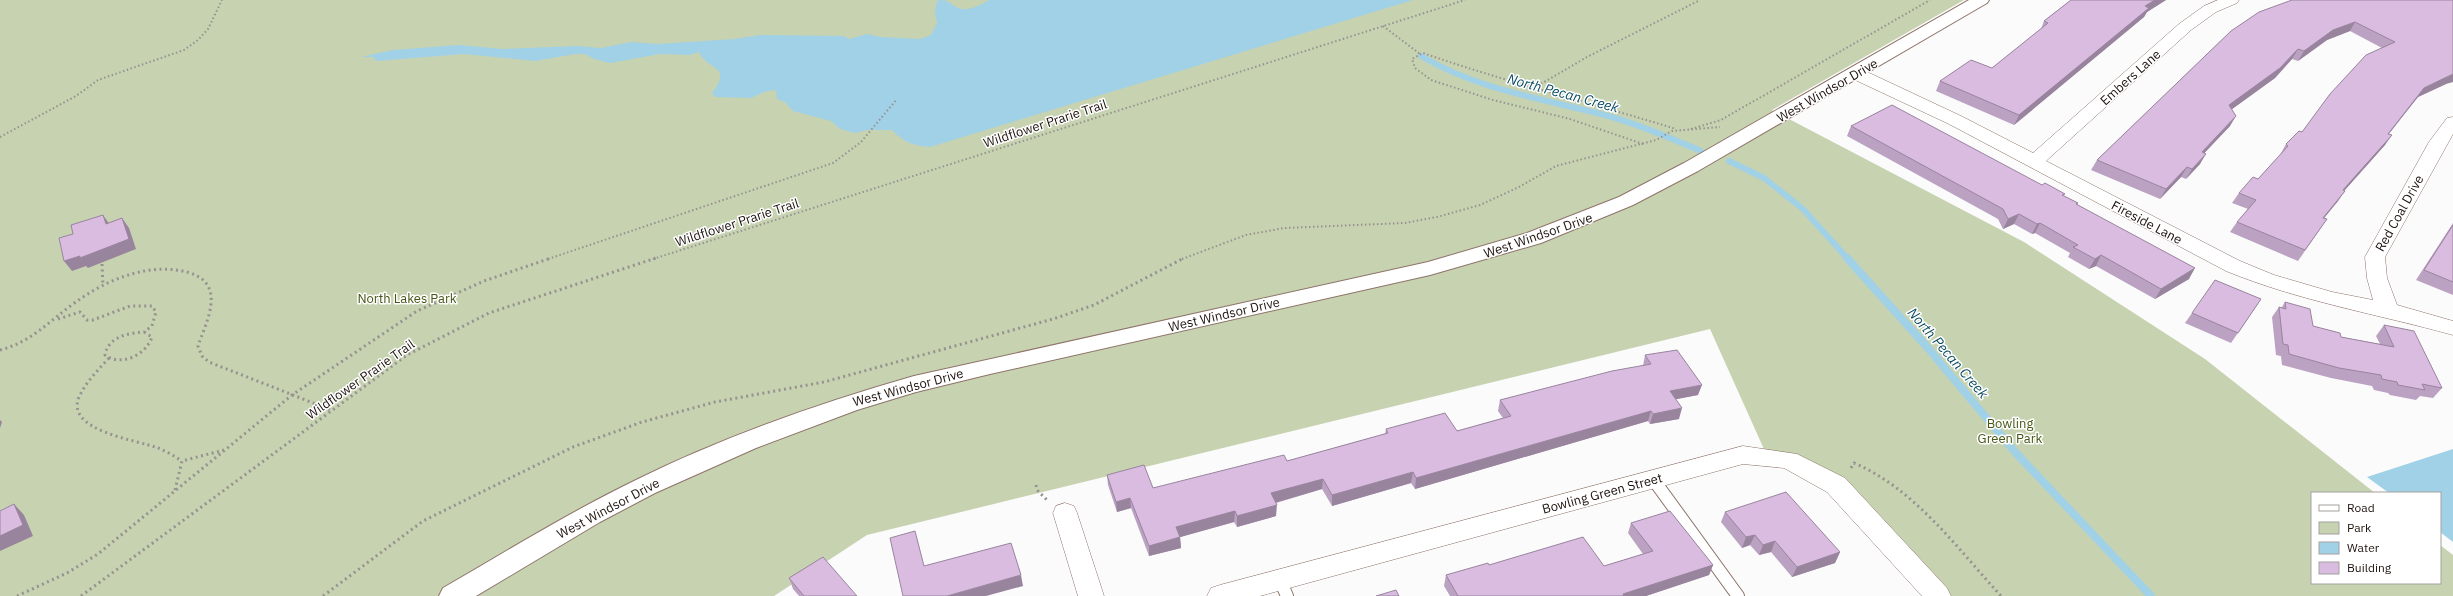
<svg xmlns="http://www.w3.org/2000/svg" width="2453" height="596" font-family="'IBM Plex Sans',sans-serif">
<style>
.green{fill:#c7d2b0}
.water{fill:#a0d1e7}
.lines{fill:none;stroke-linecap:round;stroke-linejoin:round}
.stream-far1{stroke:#a0d1e7;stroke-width:6}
.stream{stroke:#a0d1e7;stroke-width:8}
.lane-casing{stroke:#8d7369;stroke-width:14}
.street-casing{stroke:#8d7369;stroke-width:1}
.secondary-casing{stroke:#8d7369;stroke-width:2}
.path-far1{stroke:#969290;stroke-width:2;stroke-dasharray:1.5 2.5;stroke-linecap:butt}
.path{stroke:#969290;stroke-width:3;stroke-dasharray:2 3.5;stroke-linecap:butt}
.lane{stroke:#fff;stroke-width:12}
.street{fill:#fff;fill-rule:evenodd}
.secondary{fill:#fff;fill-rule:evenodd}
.wall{fill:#bba2c2}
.shaded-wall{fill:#99849e}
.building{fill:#dabce1;stroke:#99849e}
.labels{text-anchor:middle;stroke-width:3;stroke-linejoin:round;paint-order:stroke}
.street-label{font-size:13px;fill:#1d130f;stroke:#fff}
.park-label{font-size:13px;fill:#465615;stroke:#fff}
.water-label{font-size:14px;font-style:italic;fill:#094c63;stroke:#fff}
</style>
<rect width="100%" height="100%" fill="#fbfbfb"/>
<path class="green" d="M0,0H1964L1772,110L2024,242L2205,359L2375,493H2312V583H2440V545L2453,555V596H1936L1836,485L1768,458L1710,329L867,535L774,596H0Z"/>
<path class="water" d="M941,0C950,0 951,5 958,8C969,12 980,5 989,0H1413L930,147C914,146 903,142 892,130H867L855,133L840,129L831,121L793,111L785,102L777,99L776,90L767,91L751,98L715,97L712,93C734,65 706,70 699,52L690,55L660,54L610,63L594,59L585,54H575L535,61L464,54L376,61L373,57H361L393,50L459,45L503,49L577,46L601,48L631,42L657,44L735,39L760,35L844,36L849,39L867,34L881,37L920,39L931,35L937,23L935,12L937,1Z
M2453,449V542L2440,532V493H2389L2367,477Z"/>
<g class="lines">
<path class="stream-far1" d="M1421,56C1477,89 1538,98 1601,114C1635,123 1668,137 1701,151
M1729,161L1764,178L1803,209L1848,259"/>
<path class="stream" d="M1847,258L1927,347L2015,452L2151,596"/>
<g class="lane-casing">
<path id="lane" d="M1653,479L1738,596
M1280,580L1287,596"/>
</g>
<g class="street-casing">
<path id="street" d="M2218,0H2239L2237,3L2216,12L2191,30L2046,161L2240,261L2274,275L2332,292L2373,300L2367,278L2365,257L2429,142L2447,118L2453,117V134L2385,257L2387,278L2397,305L2453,321V335C2377,314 2299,301 2226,271L1949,124L1851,78L1849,74L1851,70H1863L1961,116L2033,153L2179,24L2204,6Z
M1743,446L1797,454L1845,478L1947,588L1951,596H1922L1827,492L1784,468L1743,464L1260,596H1207L1211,588L1220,585Z
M1065,503L1074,506L1077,513L1104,596H1078L1053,513L1056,506Z"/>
</g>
<g class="secondary-casing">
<path id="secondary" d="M1969,0H1989L1987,3L1698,171L1633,205L1541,243L1430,275L990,374L916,392L857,410L756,448L655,493L600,522L476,596H439L443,588C507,551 570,512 636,480C725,436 820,403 914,376L1428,262L1527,233L1619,197L1684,163Z"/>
</g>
<path class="path-far1" d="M1383,26L1420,54
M1534,88L1587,57L1700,0
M1691,129L1721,120L1930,0
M0,137L76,96L98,80L184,50L198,40L208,29L222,0
M1643,144L1570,119L1493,100L1431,80L1415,68L1412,59L1423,53C1506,82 1592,103 1676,129
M548,259L833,163L861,142L897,99
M653,259L1465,0
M1182,259L1246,235L1284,228L1405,223L1437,217L1480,205L1519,187L1556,166L1656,140L1672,131L1720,127"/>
<path class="path" d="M102,264L103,286
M58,319L80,312L87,320H93L130,306H152L156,312L152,326L144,332
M144,332L152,337C146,355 121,367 105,355C108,337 128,333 144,332Z
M0,350C32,342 50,320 76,302C107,279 152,261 190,273C227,285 206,322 198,346L202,356L209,362L331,410
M109,358C98,370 86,382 79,397C65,431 137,440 158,448C166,451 174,456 182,461
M1851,468L1854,463C1915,489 1957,548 2001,596
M1036,485L1037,490L1047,500
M175,490L182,461L224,450
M17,596L67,573L98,554L292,395L417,311L484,281L551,258
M81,596L407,355L489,313L656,258
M323,596L423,521L573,447L642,422L715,402L824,382L1053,319L1094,305L1184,258"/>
<use href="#lane" class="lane"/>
<use href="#street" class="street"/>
<use href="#secondary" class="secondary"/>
</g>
<path class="wall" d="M2071,0H2166L2147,12L2144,17L2014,125L1936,91L1940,81L1992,68L2041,29L2044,21Z
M2453,0L2446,84L2418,97L2389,134L2385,145L2344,191L2338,201L2324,218L2327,219L2298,261L2230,232L2237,222L2248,209L2232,203L2239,193L2258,179L2280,155L2286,144L2302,132L2382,48L2350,31L2327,40L2298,61L2292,59L2275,78L2232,109L2230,126L2204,153L2200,164L2186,179L2181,177L2160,199L2091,170L2097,160L2231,31Z
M1851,126L2042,185L2078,203L2077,205L2189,279L2155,299L2096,266L2089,269L2068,257L2070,253L2035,233L2032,234L2014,224L2003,229L1998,219L1847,136Z
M2453,223V295L2416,280Z
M2261,299L2231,343L2185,323L2192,313Z
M2285,302L2313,326L2341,337L2380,344L2376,336L2384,325L2442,388L2433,398L2420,396L2416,400L2390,395L2388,393L2374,390L2372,386L2331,378L2282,365L2281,356L2276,355L2272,317L2279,307H2282Z
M1645,355L1698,395L1676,399L1679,419L1650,424L1648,421L1415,489L1411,483L1332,506L1322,489L1276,503V516L1237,527L1234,522L1180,537L1181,548L1149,556L1131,508L1117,512L1108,485L1107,475L1153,488L1287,461L1385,434L1386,429L1457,431L1503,418L1498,411L1500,400L1643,366Z
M1725,512L1840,552L1835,563L1792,577L1771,552L1759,555L1750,545L1742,548L1721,522Z
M1631,523L1713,565L1709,575L1646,596H1450L1444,586L1446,575L1489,565L1604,566L1643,554L1628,533Z
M789,578L857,596H799L793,589Z"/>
<path class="shaded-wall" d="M2155,0H2166L2147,12L2144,17L2014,125L2019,115L2145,6Z
M2355,22L2350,31L2327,40L2298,61L2304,51L2333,30Z
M2298,49L2292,59L2275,78L2224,115L2229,105Z
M2453,74V82L2446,84L2418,97L2381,143L2388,134L2424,88Z
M2236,116L2230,126L2196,162L2202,152Z
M2392,135L2385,145L2336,200L2343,190Z
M2206,154L2200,164L2186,179L2192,169Z
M2187,167L2181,177L2160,199L2166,189Z
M2345,191L2338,201L2316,228L2323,218Z
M2019,214L2014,224L2003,229L2008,219Z
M103,215L110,225L106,224Z
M122,218L129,228L136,249L88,268L86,266L72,271L64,261Z
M2040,223L2035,233L2032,234L2037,224Z
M2101,255L2096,266L2089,269L2095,259Z
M2195,268L2189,279L2155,299L2161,289Z
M1702,385L1698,395L1667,401L1670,391Z
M1682,408L1679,419L1650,424L1653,414Z
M1651,411L1648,421L1415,489L1416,478Z
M0,420L2,422L0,428Z
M1413,472L1411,483L1332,506V495Z
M1323,479L1322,489L1271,504V493Z
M1130,498L1131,508L1117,512L1116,502Z
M14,504L24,515L33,536L0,551V536Z
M1277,505L1276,516L1237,527V516Z
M1235,511L1234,522L1177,538L1176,527Z
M1755,535L1750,545L1742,548L1746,537Z
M1180,537L1181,548L1149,556V546Z
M1775,541L1771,552L1759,555L1763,545Z
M1840,552L1835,563L1792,577L1797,567Z
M1713,565L1709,575L1646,596H1623V594Z
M1021,575L1023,586L986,596H947Z"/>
<path class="building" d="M2071,0H2155L2145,6L2149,8L2019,115L1940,81L1971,60L1992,68L2048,23L2044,21Z
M2292,0H2453V74L2424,88L2388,134L2392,135L2343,190L2345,191L2323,218L2327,219L2305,250L2237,222L2256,200L2239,193L2253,177L2258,179L2288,146L2286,144L2299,131L2302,132L2330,94L2366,55L2395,42L2355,22L2333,30L2304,51L2298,49L2280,68L2229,105L2236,116L2202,152L2206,154L2192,169L2187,167L2166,189L2097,160L2231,31L2259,12Z
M1892,105L2042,185L2045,183L2065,194L2062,195L2078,203L2076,204L2195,268L2161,289L2101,255L2095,259L2073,247L2078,245L2040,223L2037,224L2019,214L2008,219L2003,209L1851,126Z
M103,215L106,224L122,218L129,239L80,258V256L64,261L59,238L73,234L71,225Z
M2453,225V282L2424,270Z
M2215,280L2261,299L2238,333L2192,313Z
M2285,302L2310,309L2313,326L2340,333L2341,337L2394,347L2384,325L2414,331L2442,388L2422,384L2425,390L2398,385L2397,382L2382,379L2381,375L2339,368L2289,354L2288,345L2283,344L2279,307L2286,309Z
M1677,350L1702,385L1670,391L1682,408L1653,414L1651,411L1416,478L1413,472L1332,495L1323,479L1271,493L1277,505L1237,516L1235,511L1176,527L1180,537L1149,546L1130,498L1116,502L1107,475L1144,465L1153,488L1284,455L1287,461L1388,433L1386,429L1445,413L1457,431L1511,416L1500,400L1612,371L1651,364L1645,355Z
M1786,492L1840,552L1797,567L1775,541L1763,545L1755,535L1746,537L1725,512Z
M14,504L23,525L0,536V511Z
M1670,511L1713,565L1623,594L1624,596H1458L1446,575L1488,563L1489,565L1583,537L1604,566L1653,551L1631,523Z
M915,531L924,566L1011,543L1021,575L947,596H903L890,538Z
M823,557L857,596H804L789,578Z
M1396,590L1399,596H1376Z"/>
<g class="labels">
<g class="street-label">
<text transform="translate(2130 77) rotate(-42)" y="5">Embers Lane</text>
<text transform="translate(1827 90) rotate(-30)" y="5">West Windsor Drive</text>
<text transform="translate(1045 123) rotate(-18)" y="5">Wildflower Prarie Trail</text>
<text transform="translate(2399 213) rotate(-61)" y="5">Red Coal Drive</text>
<text transform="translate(737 222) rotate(-18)" y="5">Wildflower Prarie Trail</text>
<text transform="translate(2147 222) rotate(28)" y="5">Fireside Lane</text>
<text transform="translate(1538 235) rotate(-19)" y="5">West Windsor Drive</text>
<text transform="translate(1224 314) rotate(-13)" y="5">West Windsor Drive</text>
<text transform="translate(360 379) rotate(-35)" y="5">Wildflower Prarie Trail</text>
<text transform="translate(908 387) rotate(-15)" y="5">West Windsor Drive</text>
<text transform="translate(1602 493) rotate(-15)" y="5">Bowling Green Street</text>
<text transform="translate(608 508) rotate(-28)" y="5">West Windsor Drive</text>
</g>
<g class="park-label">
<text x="407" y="303">North Lakes Park</text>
<text x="2010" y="428">Bowling<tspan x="2010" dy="15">Green Park</tspan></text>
</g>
<g class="water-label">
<text transform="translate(1563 93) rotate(15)" y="5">North Pecan Creek</text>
<text transform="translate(1948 353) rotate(49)" y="5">North Pecan Creek</text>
</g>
</g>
<rect x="2311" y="492" width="130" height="92" fill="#ffffff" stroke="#a5a19f"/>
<rect x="2319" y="505" width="20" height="6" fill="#ffffff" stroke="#a5a19f"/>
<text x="2347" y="512" font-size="12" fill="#1d130f">Road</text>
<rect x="2319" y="522" width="20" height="12" fill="#c7d2b0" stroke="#a5a19f"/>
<text x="2347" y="532" font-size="12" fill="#1d130f">Park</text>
<rect x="2319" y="542" width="20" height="12" fill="#a0d1e7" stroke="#a5a19f"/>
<text x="2347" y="552" font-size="12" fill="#1d130f">Water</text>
<rect x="2319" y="562" width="20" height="12" fill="#dabce1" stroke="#a5a19f"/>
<text x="2347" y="572" font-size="12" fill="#1d130f">Building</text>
</svg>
